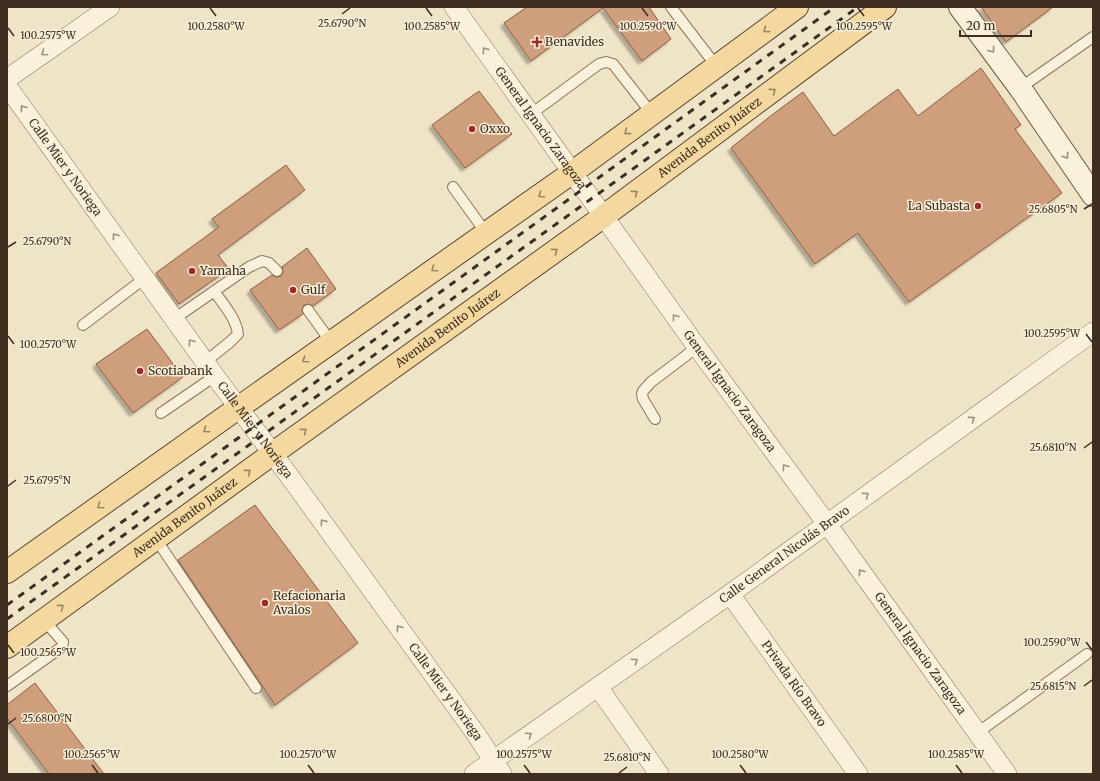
<svg xmlns="http://www.w3.org/2000/svg" width="1100" height="781" font-family="Merriweather,serif">
<style>
.building{fill:#cf9f7d;stroke:#8d5f41;filter:url(#shadow)}
.lines{fill:none;stroke-linecap:round;stroke-linejoin:round}
.lane-casing{stroke:#8d765c;stroke-width:12}
.street-casing{stroke:#8d765c;stroke-width:20}
.secondary-casing{stroke:#6f573f;stroke-width:24}
.primary-casing{stroke:#5b4430;stroke-width:24}
.lane{stroke:#faf1dc;stroke-width:10}
.street{stroke:#faf1dc;stroke-width:19}
.secondary{stroke:#faf1dc;stroke-width:22}
.primary{stroke:#f3d9a0;stroke-width:22}
.rail{stroke:#3d2e20;stroke-width:3;stroke-dasharray:7 7;stroke-linecap:butt}
.oneway{stroke:#988460}
.oneway2{stroke:#9c907e}
.ticks{fill:none;stroke:#3d2e20;stroke-width:1.5}
.poi-dot{fill:#9e2a2b;stroke:#f7eed8;stroke-width:1.5}
.labels{text-anchor:middle;stroke-width:3;stroke-linejoin:round;paint-order:stroke}
.poi-label{font-size:12px;fill:#3d2e20;stroke:#f7eed8;text-anchor:start}
.street-label{font-size:12px;fill:#3d2e20;stroke:#f7eed8}
.ticks-label{font-size:10px;text-anchor:middle;fill:#3d2e20;stroke:#f7eed8;stroke-width:3;stroke-linejoin:round;paint-order:stroke}
</style>
<defs>
<filter id="shadow"><feDropShadow dx="-3.5" dy="3.5" stdDeviation="1" flood-color="#0004"/></filter>
</defs>
<rect width="100%" height="100%" fill="#f0e4c8"/>
<path class="building" d="M527,7H649L671,39L642,61L603,8L531,61L504,23Z
M981,7H1053L1006,42Z
M981,68L1021,125L1015,129L1062,193L909,302L858,233L815,264L731,148L772,115L803,92L834,136L898,89L918,116Z
M479,91L512,134L465,168L432,125Z
M286,165L305,190L218,255L229,269L179,304L156,273L219,227L212,219Z
M307,248L336,289L313,306L308,304L304,305L302,310L303,314L279,330L250,290L272,275L276,277L281,276L283,272L282,267Z
M147,329L183,377L133,413L96,364Z
M255,505L358,643L275,705L178,560Z
M35,683L104,774H49L7,718V705Z"/>
<g class="lines">
<g class="lane-casing">
<path id="lane" d="M671,7L717,67
M1020,88L1093,37
M531,114L599,64L606,62L613,64L652,114
M453,187L486,233
M308,310L331,342
M174,319L249,267L262,261L269,263L277,271
M83,325L145,278
M205,362L230,342L238,334C236,318 223,304 214,291
M161,413L215,376
M655,419L643,399L642,394L643,391L651,382L679,361L697,347
M156,539L256,688
M7,686L62,647L63,642L44,620
M977,733L1087,654"/>
</g>
<g class="street-casing">
<g id="street">
<path id="s1" d="M454,7L697,347L827,524L1007,774"/>
<path d="M7,79L110,7"/>
<path id="s2" d="M7,86L215,376L290,477L476,734L502,774"/>
<path id="s3" d="M730,594L858,774"/>
<path d="M598,687L659,774"/>
<path id="s4" d="M474,774L730,594L1093,332"/>
</g>
</g>
<g class="secondary-casing">
<path id="secondary" d="M960,7L1020,88L1093,195"/>
</g>
<g class="primary-casing">
<g id="primary">
<path d="M7,572L238,408L573,172L797,7"/>
<path id="s5" d="M7,647L272,454L604,216L885,7"/>
</g>
</g>
<use href="#lane" class="lane"/>
<use href="#street" class="street"/>
<use href="#secondary" class="secondary"/>
<use href="#primary" class="primary"/>
<path class="rail" d="M7,605L835,7
M7,619L858,7"/>
</g>
<defs><path id="oneway-chevron" d="M-2-3.5L2.5 0L-2 3.5" fill="none" stroke-width="1.6" stroke-linecap="round" stroke-linejoin="round"/></defs>
<g class="oneway">
<use href="#oneway-chevron" transform="translate(766 30) rotate(143)"/>
<use href="#oneway-chevron" transform="translate(773 91) rotate(-37)"/>
<use href="#oneway-chevron" transform="translate(627 132) rotate(143)"/>
<use href="#oneway-chevron" transform="translate(635 193) rotate(-37)"/>
<use href="#oneway-chevron" transform="translate(541 195) rotate(145)"/>
<use href="#oneway-chevron" transform="translate(555 251) rotate(-36)"/>
<use href="#oneway-chevron" transform="translate(434 269) rotate(145)"/>
<use href="#oneway-chevron" transform="translate(305 360) rotate(145)"/>
<use href="#oneway-chevron" transform="translate(206 430) rotate(145)"/>
<use href="#oneway-chevron" transform="translate(304 431) rotate(-36)"/>
<use href="#oneway-chevron" transform="translate(248 472) rotate(-36)"/>
<use href="#oneway-chevron" transform="translate(100 506) rotate(145)"/>
<use href="#oneway-chevron" transform="translate(61 607) rotate(-36)"/>
</g>
<g class="oneway2">
<use href="#oneway-chevron" transform="translate(485 50) rotate(-126)"/>
<use href="#oneway-chevron" transform="translate(992 50) rotate(54)"/>
<use href="#oneway-chevron" transform="translate(44 53) rotate(145)"/>
<use href="#oneway-chevron" transform="translate(23 108) rotate(-126)"/>
<use href="#oneway-chevron" transform="translate(1066 156) rotate(56)"/>
<use href="#oneway-chevron" transform="translate(115 236) rotate(-126)"/>
<use href="#oneway-chevron" transform="translate(675 317) rotate(-126)"/>
<use href="#oneway-chevron" transform="translate(191 342) rotate(-126)"/>
<use href="#oneway-chevron" transform="translate(972 419) rotate(-36)"/>
<use href="#oneway-chevron" transform="translate(785 467) rotate(-126)"/>
<use href="#oneway-chevron" transform="translate(866 495) rotate(-36)"/>
<use href="#oneway-chevron" transform="translate(323 522) rotate(-126)"/>
<use href="#oneway-chevron" transform="translate(861 572) rotate(-126)"/>
<use href="#oneway-chevron" transform="translate(399 628) rotate(-126)"/>
<use href="#oneway-chevron" transform="translate(635 661) rotate(-35)"/>
<use href="#oneway-chevron" transform="translate(529 735) rotate(-35)"/>
</g>
<path class="ticks" d="M210,8L216,16M426,8L432,16M642,8L648,16M858,8L864,16M342,14L350,8M8,28L14,36M1084,209L1092,204M8,247L16,242M1086,334L1092,342M8,336L14,344M1084,448L1092,442M8,486L16,480M1086,642L1092,650M8,645L14,653M1084,686L1092,680M8,724L16,718M92,765L98,773M308,765L314,773M524,765L530,773M740,765L746,773M956,765L962,773M619,773L627,767"/>
<g class="poi-dot">
<path d="M535 36h4v4h4v4h-4v4h-4v-4h-4v-4h4z"/>
<circle cx="472" cy="129" r="4"/>
<circle cx="978" cy="206" r="4"/>
<circle cx="192" cy="271" r="4"/>
<circle cx="293" cy="290" r="4"/>
<circle cx="140" cy="371" r="4"/>
<circle cx="265" cy="603" r="4"/>
</g>
<g class="labels">
<g class="poi-label">
<text x="545" y="46">Benavides</text>
<text x="480" y="133">Oxxo</text>
<text x="970" y="210" text-anchor="end">La Subasta</text>
<text x="200" y="275">Yamaha</text>
<text x="301" y="294">Gulf</text>
<text x="148" y="375">Scotiabank</text>
<text x="273" y="600">Refacionaria<tspan x="273" dy="14">Avalos</tspan></text>
</g>
<g class="street-label">
<text dy="4" stroke="none"><textPath href="#s1" startOffset="149">General Ignacio Zaragoza</textPath></text>
<text dy="4" stroke="none"><textPath href="#s5" startOffset="868">Avenida Benito Juárez</textPath></text>
<text dy="4" stroke="none"><textPath href="#s2" startOffset="100">Calle Mier y Noriega</textPath></text>
<text dy="4" stroke="none"><textPath href="#s5" startOffset="544">Avenida Benito Juárez</textPath></text>
<text dy="4" stroke="none"><textPath href="#s1" startOffset="473">General Ignacio Zaragoza</textPath></text>
<text dy="4" stroke="none"><textPath href="#s2" startOffset="424">Calle Mier y Noriega</textPath></text>
<text dy="4" stroke="none"><textPath href="#s5" startOffset="220">Avenida Benito Juárez</textPath></text>
<text dy="4" stroke="none"><textPath href="#s4" startOffset="380">Calle General Nicolás Bravo</textPath></text>
<text dy="4" stroke="none"><textPath href="#s1" startOffset="797">General Ignacio Zaragoza</textPath></text>
<text dy="4" stroke="none"><textPath href="#s3" startOffset="110">Privada Río Bravo</textPath></text>
<text dy="4" stroke="none"><textPath href="#s2" startOffset="748">Calle Mier y Noriega</textPath></text>
</g>
</g>
<g class="ticks-label">
<text x="342" y="27">25.6790°N</text>
<text x="216" y="30">100.2580°W</text>
<text x="432" y="30">100.2585°W</text>
<text x="648" y="30">100.2590°W</text>
<text x="864" y="30">100.2595°W</text>
<text x="48" y="39">100.2575°W</text>
<text x="1053" y="213">25.6805°N</text>
<text x="47" y="245">25.6790°N</text>
<text x="1052" y="337">100.2595°W</text>
<text x="48" y="348">100.2570°W</text>
<text x="1053" y="451">25.6810°N</text>
<text x="47" y="484">25.6795°N</text>
<text x="1052" y="646">100.2590°W</text>
<text x="48" y="656">100.2565°W</text>
<text x="1053" y="690">25.6815°N</text>
<text x="47" y="722">25.6800°N</text>
<text x="92" y="758">100.2565°W</text>
<text x="308" y="758">100.2570°W</text>
<text x="524" y="758">100.2575°W</text>
<text x="740" y="758">100.2580°W</text>
<text x="956" y="758">100.2585°W</text>
<text x="627" y="761">25.6810°N</text>
</g>
<rect width="1100" height="781" fill="none" stroke="#3d2e20" stroke-width="16"/>
<path d="M960 30v6h71v-6" fill="none" stroke="#3d2e20" stroke-width="2"/>
<text x="966" y="30" font-size="12" fill="#3d2e20" stroke="#f7eed8" stroke-width="3" paint-order="stroke">20 m</text>
</svg>
